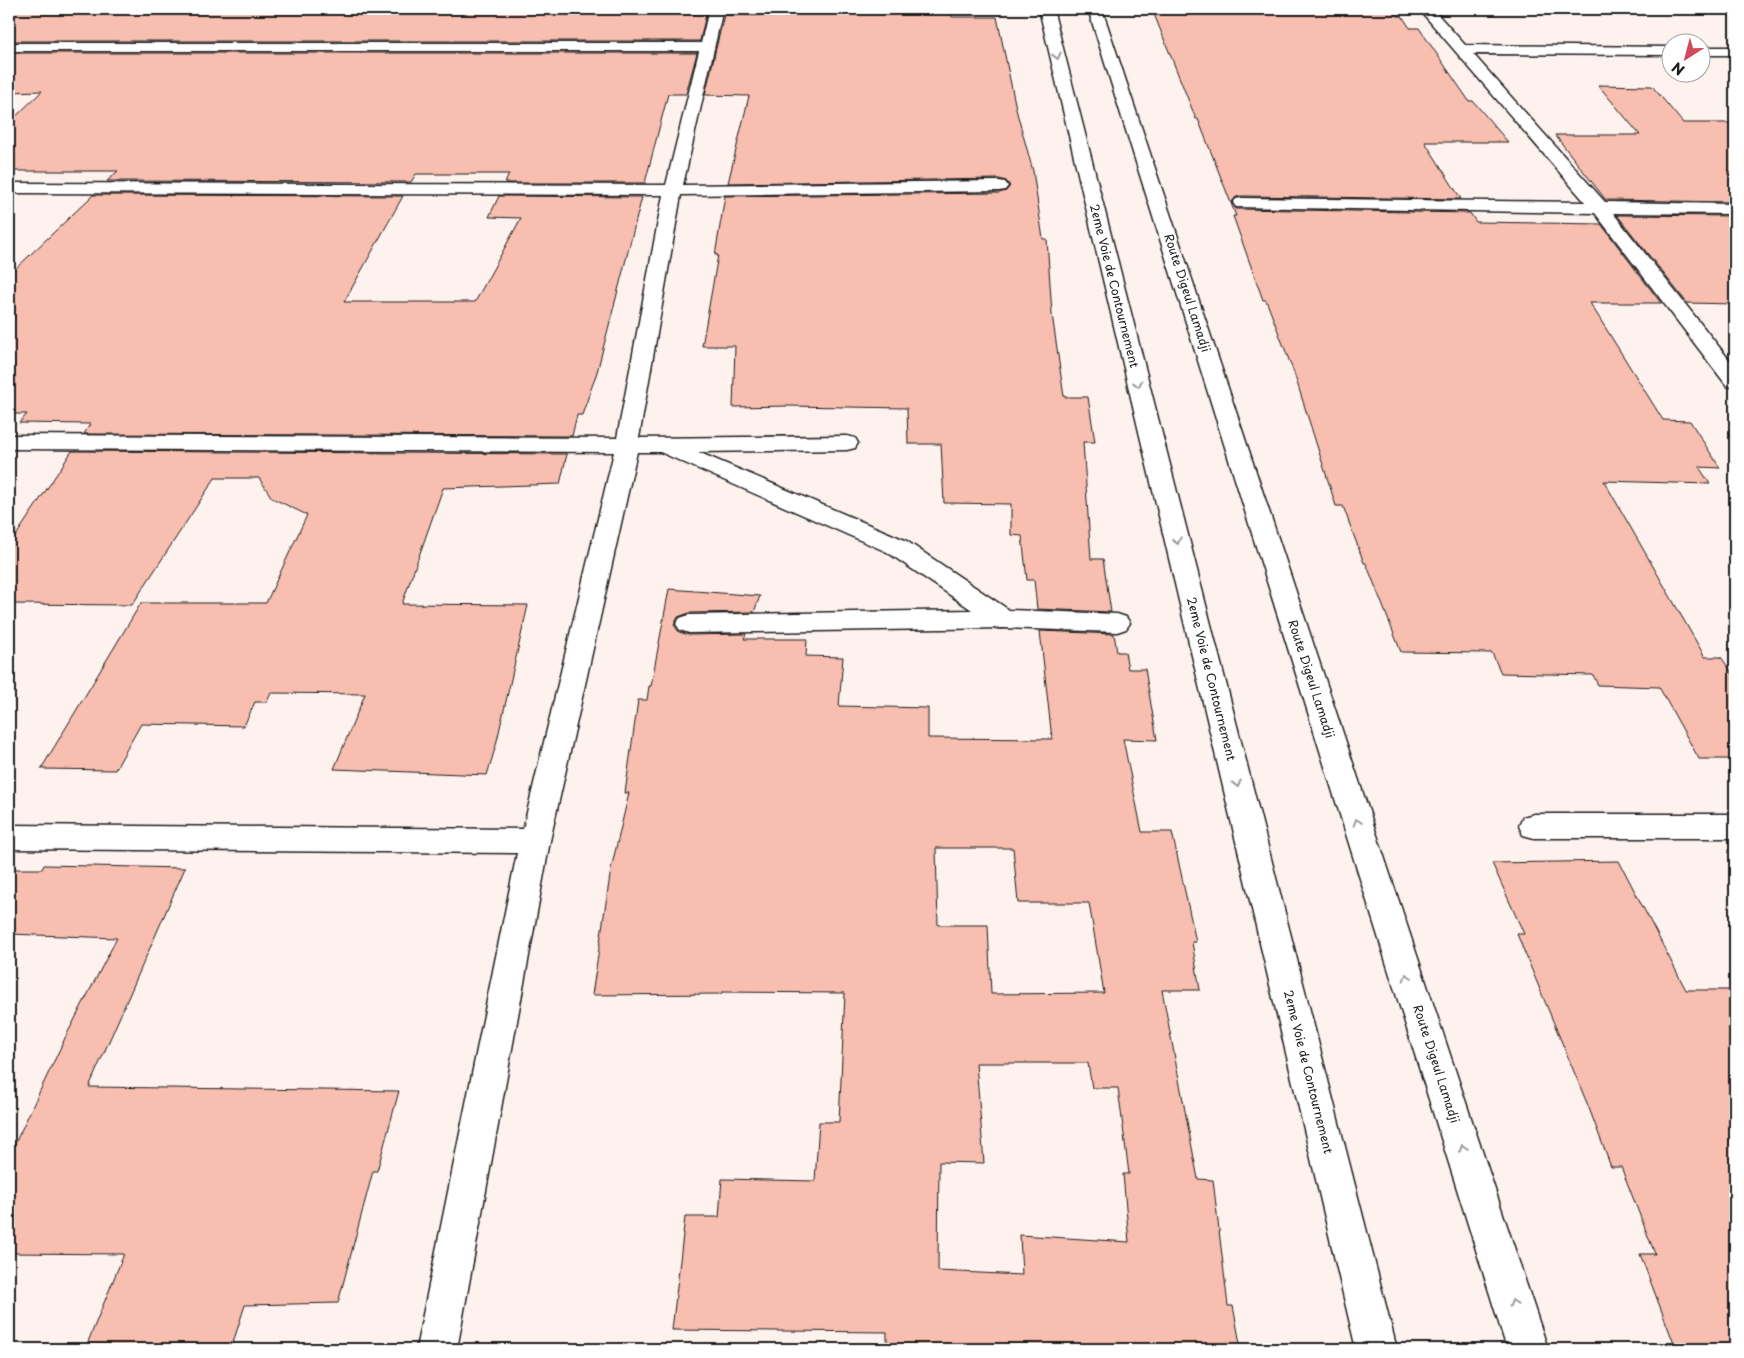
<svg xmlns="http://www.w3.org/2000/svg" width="1744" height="1358" font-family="'Playpen Sans',sans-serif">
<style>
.building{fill:#f8beb0;stroke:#1c1c1c;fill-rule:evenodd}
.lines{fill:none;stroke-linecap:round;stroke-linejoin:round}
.minor-casing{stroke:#1c1c1c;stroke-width:3}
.secondary-casing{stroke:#1c1c1c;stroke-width:3}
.minor{fill:#fff;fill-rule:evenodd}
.secondary{fill:#fff;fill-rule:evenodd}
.oneway{stroke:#999}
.labels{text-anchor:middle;stroke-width:4;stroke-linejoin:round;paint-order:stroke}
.street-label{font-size:12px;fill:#1c1c1c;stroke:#fff}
</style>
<rect width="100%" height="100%" fill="#fef2ef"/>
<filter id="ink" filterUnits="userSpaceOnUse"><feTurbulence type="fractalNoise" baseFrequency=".02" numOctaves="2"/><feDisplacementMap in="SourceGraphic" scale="10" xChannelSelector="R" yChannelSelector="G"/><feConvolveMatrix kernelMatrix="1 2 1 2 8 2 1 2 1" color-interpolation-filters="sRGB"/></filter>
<g filter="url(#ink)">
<path class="building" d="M9,9H618L617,13L706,14L700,41H9Z
M774,9L951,10L952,17H997L1017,113L1033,171L1043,239H1047L1052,314L1064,397H1088L1095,442H1083L1091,559H1103L1111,612L1037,609L1034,580H1027L1022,536L1011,535V504L944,503L941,444H908L907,408L788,406L733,407L735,346H702L718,255H715L725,196L999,193L1006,191L1010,186L1006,181L999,179L728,183L749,96L705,95L724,15H761L762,10Z
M1152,9H1392L1398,16H1402L1410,28H1419L1469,101H1473L1508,142H1425L1461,199L1242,196L1236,197L1232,202L1236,209L1470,213L1476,222L1601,224L1661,303H1590L1663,420L1690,421L1720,468L1699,467L1710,484L1604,481L1705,657H1721L1735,677V759H1699L1659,687L1598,685L1593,675L1501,673L1492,653L1401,652L1366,563H1364L1343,506H1336L1294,373L1266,300H1263L1233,216H1236L1198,119H1196Z
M9,53H697L686,94H668L645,183H505L509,174H416L411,182L107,181L118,171H9V123L42,91L9,92Z
M1598,85L1652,86L1683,123H1735V202L1606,200L1555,135H1640Z
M93,195L403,196L344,302H475L521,218L489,217L499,196L642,197L597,372L582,415H577L572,436L84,434L90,424L19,423L27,414H9V275Z
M1617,215L1735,216V304L1687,303Z
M72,451L567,454L560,484L443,488L402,604L528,605L496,745L487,775L334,769L365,694L271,693L267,702H255L244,726L141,724L115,770L41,769L141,603H266L307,515L272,498L259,478H215L132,605L9,604V546Z
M669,589L760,596L754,612L689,613L678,617L674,625L679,632L689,635L746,634L744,639H807L806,656L843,657L839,706L928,708V738L1052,739L1040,631L1114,634L1117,652H1125L1128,669H1145L1157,740L1123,739L1142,832H1172L1196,942H1192L1200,990H1162L1198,1179L1213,1180L1228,1306H1233L1241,1349H887V1332L672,1330L685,1217H719L722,1179L815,1181L819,1122H839L845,993L722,992L721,994L592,995L611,869L629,793H625L638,700H647L649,686H651ZM936,848H1013L1018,903H1089L1104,993L991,994L988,925H938ZM976,1063H1088L1092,1088H1118L1129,1174H1123L1129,1242L1020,1235L1022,1275L938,1271L939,1162L984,1163Z
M1619,861L1686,990H1735V1349H1676L1640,1254H1655L1621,1167H1611L1589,1108L1517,934H1524L1492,863Z
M44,865L185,868L89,1087L399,1091L377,1171H373L338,1303L245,1305L231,1349H85L124,1254L9,1253V1156L66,1036L117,938L9,934V869H42Z"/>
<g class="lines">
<g class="minor-casing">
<path id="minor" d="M709,9H723L683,185L999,181L1005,182L1008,186L1005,190L999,191L681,195L639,438L847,436L855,438L858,443L855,448L847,450L698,452L905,540L1009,610L1117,614L1126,617L1130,623L1126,629L1117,632L1003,628L689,633L680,630L676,624L680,618L689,615L972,610L887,552L660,452H637L550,841L457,1349H416L517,853L9,849V825L523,829L614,452L9,449V435L617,438L663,195L9,193V183L666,185L699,51H9V43H701Z
M1419,9H1433L1465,45L1672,47V55L1473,54L1605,202L1735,204V214L1613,213L1735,367V387L1727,386L1595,213L1236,207L1233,203L1236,199L1242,198L1585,202Z
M1702,47H1735V55H1702Z
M1534,814H1735V838H1534L1523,835L1519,826L1523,817Z"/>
</g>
<g class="secondary-casing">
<path id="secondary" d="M1039,9H1053L1397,1349H1356Z
M1088,9H1102L1548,1349H1507Z"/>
</g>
<use href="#minor" class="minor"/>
<use href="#secondary" class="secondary"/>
</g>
<defs><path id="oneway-chevron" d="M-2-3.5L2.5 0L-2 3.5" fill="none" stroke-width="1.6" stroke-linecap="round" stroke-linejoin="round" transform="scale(1.25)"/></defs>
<g class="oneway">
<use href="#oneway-chevron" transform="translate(1057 56) rotate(76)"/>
<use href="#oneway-chevron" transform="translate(1138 384) rotate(76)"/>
<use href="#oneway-chevron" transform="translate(1177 541) rotate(76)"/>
<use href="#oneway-chevron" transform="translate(1237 784) rotate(76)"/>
<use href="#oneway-chevron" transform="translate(1357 822) rotate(-108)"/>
<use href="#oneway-chevron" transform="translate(1407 977) rotate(-108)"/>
<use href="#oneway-chevron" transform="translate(1463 1148) rotate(-108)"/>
<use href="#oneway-chevron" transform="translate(1513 1303) rotate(-108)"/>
</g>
</g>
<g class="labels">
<g class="street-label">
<text transform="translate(1114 286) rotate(76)" y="4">2eme Voie de Contournement</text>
<text transform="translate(1187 293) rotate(72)" y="4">Route Digeul Lamadji</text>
<text transform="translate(1211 679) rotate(76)" y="4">2eme Voie de Contournement</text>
<text transform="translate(1311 679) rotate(72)" y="4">Route Digeul Lamadji</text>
<text transform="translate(1436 1064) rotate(72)" y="4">Route Digeul Lamadji</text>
<text transform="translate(1308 1072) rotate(76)" y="4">2eme Voie de Contournement</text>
</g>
</g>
<rect width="1744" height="1358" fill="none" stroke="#fff" stroke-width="30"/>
<rect x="15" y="15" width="1714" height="1328" fill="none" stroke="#1c1c1c" stroke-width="2" filter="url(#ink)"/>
<g transform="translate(1686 58) rotate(216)"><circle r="24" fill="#ffffff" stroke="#a4a4a4"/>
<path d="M0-4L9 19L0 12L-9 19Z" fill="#d1495b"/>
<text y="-8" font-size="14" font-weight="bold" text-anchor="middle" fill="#1c1c1c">N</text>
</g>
</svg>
